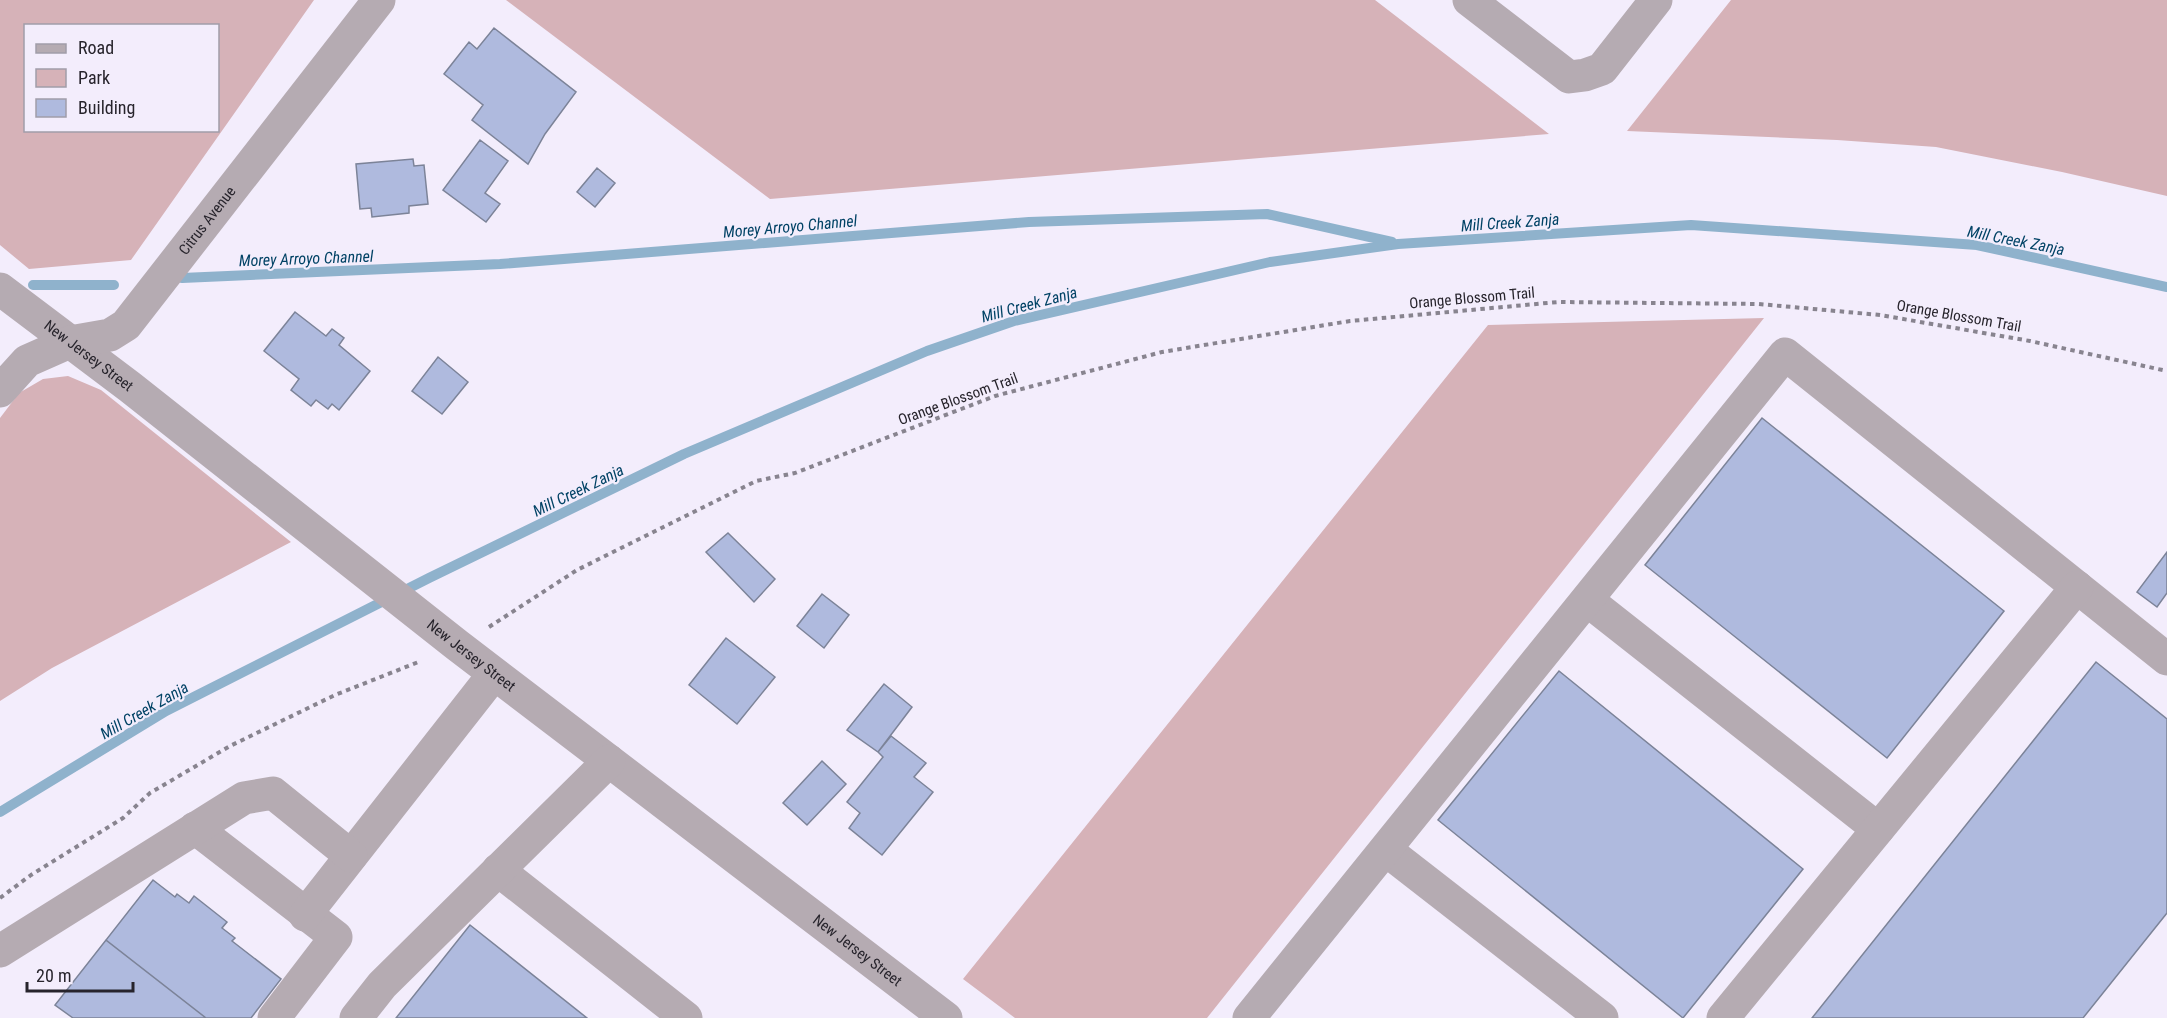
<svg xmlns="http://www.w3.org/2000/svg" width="2167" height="1018" font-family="'Roboto Condensed',sans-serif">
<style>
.green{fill:#d6b2b8;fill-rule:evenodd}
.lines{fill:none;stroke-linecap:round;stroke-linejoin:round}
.stream{stroke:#8fb2cc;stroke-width:10}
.building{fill:#afbade;stroke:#7c8398;stroke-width:1.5}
.path{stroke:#88848f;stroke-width:4;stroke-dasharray:4.5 4.5;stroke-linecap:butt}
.minor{stroke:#b5abb2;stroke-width:33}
.labels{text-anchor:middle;stroke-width:4.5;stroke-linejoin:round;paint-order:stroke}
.street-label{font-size:15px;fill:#27242c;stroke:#f3edfc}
.water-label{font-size:16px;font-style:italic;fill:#014265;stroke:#f3edfc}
</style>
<rect width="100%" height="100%" fill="#f3edfc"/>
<path class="green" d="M0,0H314L131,260L29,269L0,245ZM26,26H218V130H26Z
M506,0H1375L1549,134L770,199Z
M1731,0H2167V196L2062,172L1936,147L1837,140L1627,131Z
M1764,318L1207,1018H1015L963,979L1488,325Z
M68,376L101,390L291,542L52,668L0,701V418L19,393L43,379Z"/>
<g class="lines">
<path class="stream" d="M182,278L500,264L1029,222L1267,214L1392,242
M33,285H114
M0,812L166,711L429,578L684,454L927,351L1014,321L1270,262L1398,244L1691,225L1977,245L2167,287"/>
</g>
<path class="building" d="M494,28L576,92L545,134L528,164L472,120L483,105L444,74L469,42L477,49Z
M480,140L508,161L485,193L500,204L486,222L443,190Z
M413,159L414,166L424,165L428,204L409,206V213L372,217L371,208L360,209L356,164Z
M597,168L615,183L595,207L577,192Z
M295,312L326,336L332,329L344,338L339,345L370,371L339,410L332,404L328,409L316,400L311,406L291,390L299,379L264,351Z
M438,357L468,382L442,414L412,391Z
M1762,418L2004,611L1887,758L1645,565Z
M728,533L775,579L754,602L706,552Z
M2167,552V593L2157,607L2137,592Z
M822,594L849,615L824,648L797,626Z
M726,638L775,677L737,724L689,685Z
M2096,662L2167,719V913L2083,1018H1812Z
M1559,671L1803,869L1683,1018L1438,820Z
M884,684L912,707L878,752L847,730Z
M891,736L926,763L914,777L933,792L882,855L849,828L860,813L847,802L883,757L878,752Z
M822,761L846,784L807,825L783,803Z
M153,880L175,897L177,894L189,903L194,896L227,922L222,928L235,938L232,941L281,979L251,1018H206L106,940Z
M470,925L587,1018H396Z
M106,940L206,1018H73L55,1005Z"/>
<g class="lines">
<path class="path" d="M489,627L577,570L756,481L795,473L995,396L1162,352L1350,321L1558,302L1759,304L1880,315L2030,341L2167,371
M0,898L31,875L123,818L150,793L230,746L335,695L421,661"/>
<g class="minor">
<path d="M1469,0L1569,77L1585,75L1602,69L1656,0"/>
<path id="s1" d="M0,289L130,387L457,645L946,1018"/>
<path id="s2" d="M0,391L27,361L70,342L110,335L126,325L379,0"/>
<path d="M1587,600L1878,829"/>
<path d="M195,828L336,937L274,1018"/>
<path d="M1386,850L1602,1018"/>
<path d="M498,870L686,1018"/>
<path d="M305,915L494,674"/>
<path d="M0,951L244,798L273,793L351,856"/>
<path d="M356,1018L382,985L609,761"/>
<path d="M1249,1018L1785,354L2167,659"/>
<path d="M1723,1018L2077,587"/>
</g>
</g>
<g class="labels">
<g class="street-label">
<text dy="5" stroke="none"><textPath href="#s2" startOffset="279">Citrus Avenue</textPath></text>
<text transform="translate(1472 298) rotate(-5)" y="5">Orange Blossom Trail</text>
<text transform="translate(1959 316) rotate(10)" y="5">Orange Blossom Trail</text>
<text dy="5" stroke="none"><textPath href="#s1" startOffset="111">New Jersey Street</textPath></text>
<text transform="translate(958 399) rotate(-20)" y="5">Orange Blossom Trail</text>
<text dy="5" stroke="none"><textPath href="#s1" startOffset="597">New Jersey Street</textPath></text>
<text dy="5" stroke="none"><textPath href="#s1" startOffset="1083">New Jersey Street</textPath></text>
</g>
<g class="water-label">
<text transform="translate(1510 222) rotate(-4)" y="6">Mill Creek Zanja</text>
<text transform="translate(790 226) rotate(-5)" y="6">Morey Arroyo Channel</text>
<text transform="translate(2016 240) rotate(11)" y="6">Mill Creek Zanja</text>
<text transform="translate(306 258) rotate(-2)" y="6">Morey Arroyo Channel</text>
<text transform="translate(1029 304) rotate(-15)" y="6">Mill Creek Zanja</text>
<text transform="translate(578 490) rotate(-26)" y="6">Mill Creek Zanja</text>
<text transform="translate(144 710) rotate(-30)" y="6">Mill Creek Zanja</text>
</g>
</g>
<rect x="24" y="24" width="195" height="108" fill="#f3edfc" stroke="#a19da9" stroke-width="1.5"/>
<rect x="36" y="44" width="30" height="9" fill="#b5abb2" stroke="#a19da9" stroke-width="1.5"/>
<text x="78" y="54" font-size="18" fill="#27242c">Road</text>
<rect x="36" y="69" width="30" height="18" fill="#d6b2b8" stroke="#a19da9" stroke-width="1.5"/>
<text x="78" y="84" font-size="18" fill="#27242c">Park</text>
<rect x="36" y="99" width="30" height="18" fill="#afbade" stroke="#a19da9" stroke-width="1.5"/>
<text x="78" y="114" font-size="18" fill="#27242c">Building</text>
<path d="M27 982v9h106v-9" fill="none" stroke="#27242c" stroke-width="3"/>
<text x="36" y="982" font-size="18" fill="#27242c" stroke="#f3edfc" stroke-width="4.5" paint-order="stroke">20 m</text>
</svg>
